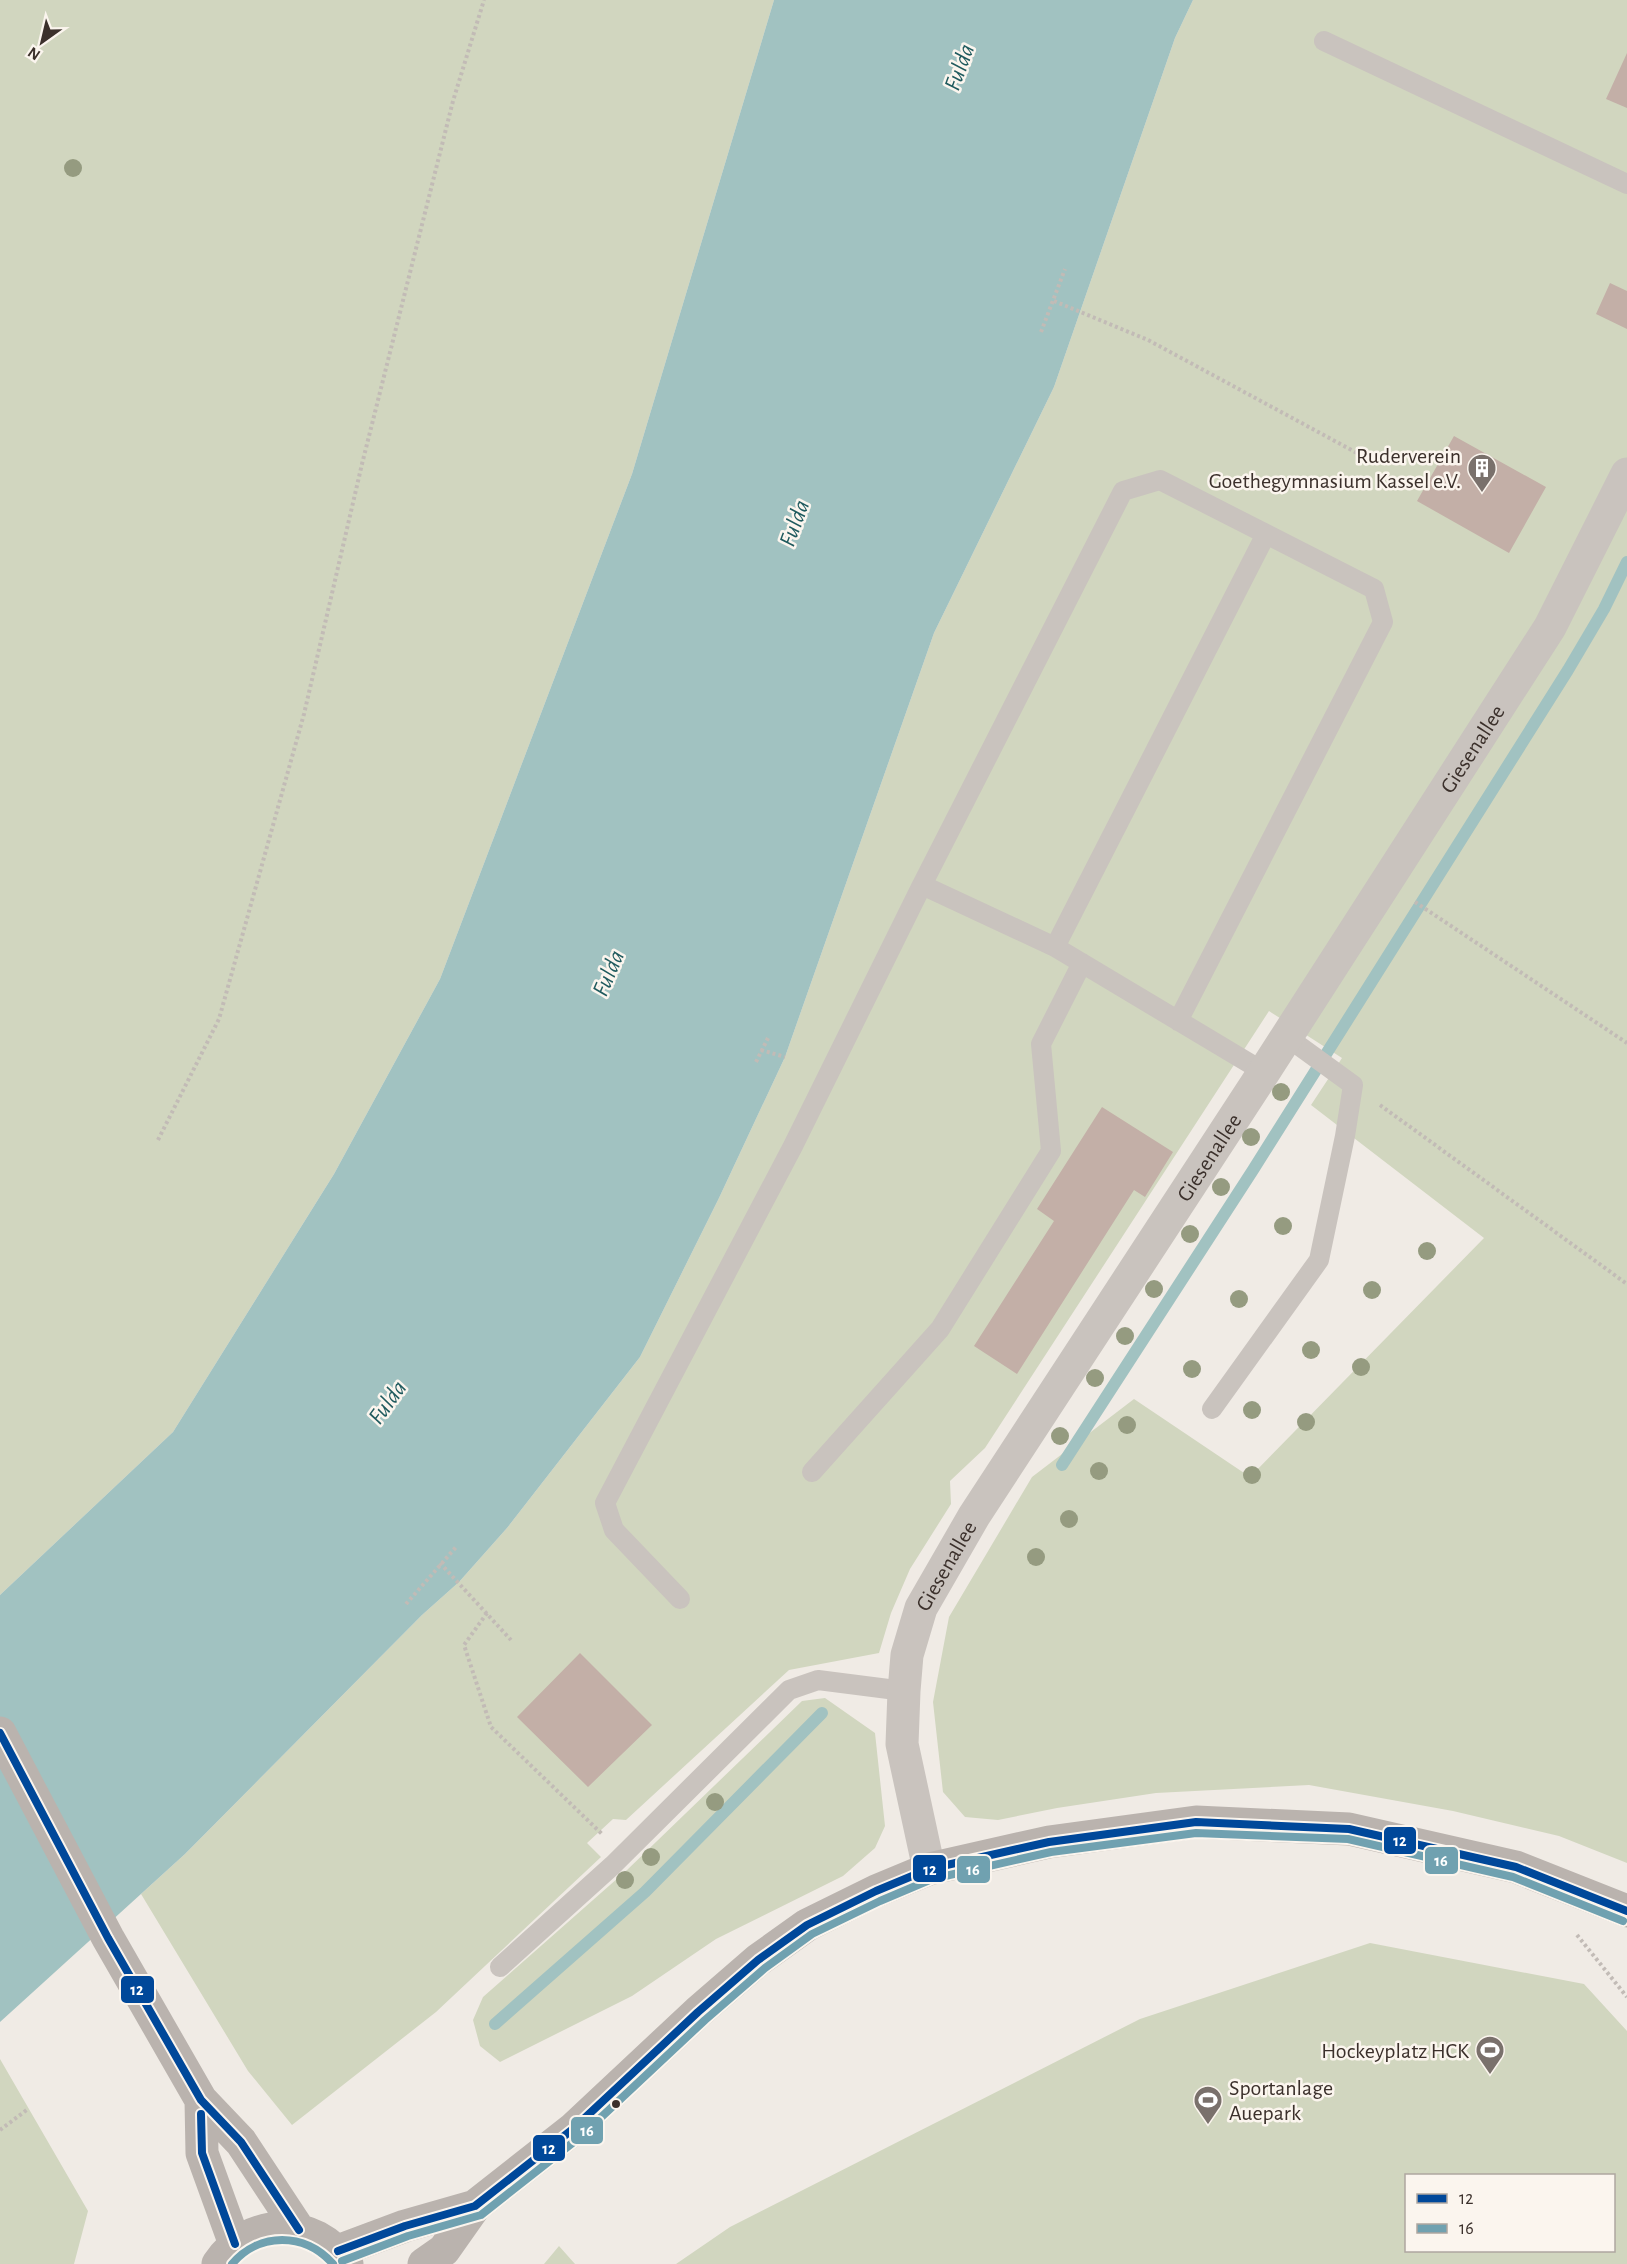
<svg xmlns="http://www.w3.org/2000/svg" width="1627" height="2264" font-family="'Alegreya Sans',sans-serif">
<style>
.green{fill:#d1d6bf;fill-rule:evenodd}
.water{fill:#a1c2c1}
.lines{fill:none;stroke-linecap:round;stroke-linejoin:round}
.stream{stroke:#a1c2c1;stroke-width:12}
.building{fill:#c3afa7}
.path{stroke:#c2bbb6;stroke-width:4;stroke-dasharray:3 3;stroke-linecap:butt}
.lane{stroke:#c9c3be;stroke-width:20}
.street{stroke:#c9c3be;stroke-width:33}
.secondary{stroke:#bab3ae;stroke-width:33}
.bus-1-casing{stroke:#fbf5ee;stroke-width:12}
.bus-2-casing{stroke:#fbf5ee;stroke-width:12}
.bus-1{stroke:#00489a;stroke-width:8}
.bus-2{stroke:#70a1b0;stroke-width:8}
.tree{fill:#959b80}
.bus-dot{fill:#3b302b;stroke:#fbf5ee;stroke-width:2}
.labels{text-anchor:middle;stroke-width:5;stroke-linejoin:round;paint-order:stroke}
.poi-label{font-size:22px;fill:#3b302b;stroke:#fbf5ee;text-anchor:end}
.street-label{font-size:22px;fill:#3b302b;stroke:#fbf5ee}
.water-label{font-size:24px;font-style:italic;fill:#1f5a5e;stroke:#fbf5ee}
.line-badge{stroke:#fbf5ee;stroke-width:2}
.badge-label{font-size:16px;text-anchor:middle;font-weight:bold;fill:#fff}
</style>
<rect width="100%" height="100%" fill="#f0ebe5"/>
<path class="green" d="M0,0H774L632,474L440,979L334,1174L173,1432L0,1595Z
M1193,0H1627V1863L1559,1836L1453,1811L1309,1785L1156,1793L1057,1808L998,1820L965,1817L943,1792L933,1702L949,1617L1032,1477L1134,1399L1250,1477L1484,1238L1311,1105L1342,1058L1269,1011L985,1448L950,1481L951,1504L910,1569L891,1613L879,1653L789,1670L626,1820L613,1819L587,1843L601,1857L436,2012L292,2125L248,2071L141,1894L185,1854L422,1615L459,1582L507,1528L640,1357L719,1198L785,1057L934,633L1054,387L1175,38Z
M825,1698L875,1733L885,1826L875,1848L843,1876L716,1939L632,1996L500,2062L480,2046L473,2020L483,1997L627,1870L802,1701Z
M1370,1943L1584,1984L1627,2031V2264H676L730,2227L1140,2019ZM1406,2176H1614V2250H1406Z
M0,2059L88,2211L74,2264H0Z
M559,2246L575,2264H544Z"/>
<path class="water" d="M774,0H1193L1175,38L1054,387L934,633L785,1057L719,1198L640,1357L507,1528L459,1582L422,1615L185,1854L0,2022V1595L173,1432L334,1174L440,979L632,474Z"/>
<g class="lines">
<path class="stream" d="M1062,1465L1253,1170L1568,670L1604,609L1627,562
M495,2024L645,1892L822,1713"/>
</g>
<path class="building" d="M1627,53V108L1606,99Z
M1610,283L1627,291V329L1596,314Z
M1454,436L1546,487L1509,553L1417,501Z
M1102,1107L1173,1152L1145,1197L1134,1190L1017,1374L974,1346L1054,1221L1037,1209Z
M580,1653L652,1725L588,1787L517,1717Z"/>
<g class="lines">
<path class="path" d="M1054,301L1148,340L1357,453
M1041,332L1065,269
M1415,902L1627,1043
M761,1050L785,1057
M756,1062L768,1038
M1380,1105L1627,1284
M158,1140L219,1019L304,714L362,464L453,101L484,0
M440,1563L511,1640
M406,1604L457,1546
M487,1613L464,1645L491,1727L602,1834
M1577,1935L1627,1997
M0,2130L28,2109"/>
<path class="lane" d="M1324,41L1627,184
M922,885L1123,491L1160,480L1374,589L1383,622L1178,1021
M1055,947L1266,534
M1212,1409L1319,1260L1345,1136L1353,1085L1287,1037
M812,1472L940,1329L1051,1151L1041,1044L1082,963
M680,1599L614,1530L605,1503L793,1146L922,885L1055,947L1264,1072
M500,1967L613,1865L789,1690L818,1680L904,1691"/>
<path class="street" id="s1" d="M929,1869L902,1744L904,1691L907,1655L921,1608L974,1516L1264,1072L1550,627L1627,474"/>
<path class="secondary" d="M0,1733L108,1938L201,2100L241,2142L299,2230
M201,2100L202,2153L235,2244
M338,2251L405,2226L475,2206
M218,2264C250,2216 314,2217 347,2264
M424,2264L444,2250L475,2206L573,2129L698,2012L758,1960L807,1925L876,1891L929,1869L1049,1842L1196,1822L1349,1829L1516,1867L1627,1911"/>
<g class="bus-1-casing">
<path id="bus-1" d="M0,1733L108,1938L201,2100L241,2142L299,2230
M201,2114L202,2153L235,2244
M338,2251L405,2226L475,2206L573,2129L698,2012L758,1960L807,1925L876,1891L929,1869L1049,1842L1196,1822L1349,1829L1516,1867L1627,1911"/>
</g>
<g class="bus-2-casing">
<path id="bus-2" d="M342,2261L408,2236L481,2215L580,2137L705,2020L765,1968L812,1934L880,1901L932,1879L1051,1852L1196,1833L1348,1839L1513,1877L1623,1921
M232,2264C259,2232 305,2232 333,2264"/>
</g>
<use href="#bus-1" class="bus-1"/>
<use href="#bus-2" class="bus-2"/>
</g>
<g class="tree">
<circle cx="73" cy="168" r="9"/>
<circle cx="1281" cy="1092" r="9"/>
<circle cx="1251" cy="1137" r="9"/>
<circle cx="1221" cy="1187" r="9"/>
<circle cx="1283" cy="1226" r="9"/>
<circle cx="1190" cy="1234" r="9"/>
<circle cx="1427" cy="1251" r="9"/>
<circle cx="1154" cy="1289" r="9"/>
<circle cx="1372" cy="1290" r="9"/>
<circle cx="1239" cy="1299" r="9"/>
<circle cx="1125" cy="1336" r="9"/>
<circle cx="1311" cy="1350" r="9"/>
<circle cx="1361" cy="1367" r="9"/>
<circle cx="1192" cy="1369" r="9"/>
<circle cx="1095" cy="1378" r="9"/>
<circle cx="1252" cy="1410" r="9"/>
<circle cx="1306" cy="1422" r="9"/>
<circle cx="1127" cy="1425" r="9"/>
<circle cx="1060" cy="1436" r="9"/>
<circle cx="1099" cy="1471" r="9"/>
<circle cx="1252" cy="1475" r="9"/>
<circle cx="1069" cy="1519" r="9"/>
<circle cx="1036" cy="1557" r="9"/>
<circle cx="715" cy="1802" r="9"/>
<circle cx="651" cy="1857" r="9"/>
<circle cx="625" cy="1880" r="9"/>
</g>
<defs>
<g id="building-pin" transform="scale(1.5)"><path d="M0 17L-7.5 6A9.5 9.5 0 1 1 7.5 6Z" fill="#7a716c" stroke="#fbf5ee"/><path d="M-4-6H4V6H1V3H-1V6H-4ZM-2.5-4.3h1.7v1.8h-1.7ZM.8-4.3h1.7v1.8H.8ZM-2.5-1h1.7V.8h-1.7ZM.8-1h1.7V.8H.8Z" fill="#fff"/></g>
<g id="stadium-pin" transform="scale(1.5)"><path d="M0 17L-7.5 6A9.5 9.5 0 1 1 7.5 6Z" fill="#7a716c" stroke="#fbf5ee"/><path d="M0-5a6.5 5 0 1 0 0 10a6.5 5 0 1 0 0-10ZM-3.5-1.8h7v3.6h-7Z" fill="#fff"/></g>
</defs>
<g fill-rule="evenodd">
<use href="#building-pin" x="1482" y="468"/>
<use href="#stadium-pin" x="1490" y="2050"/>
<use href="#stadium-pin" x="1208" y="2100"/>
</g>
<circle class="bus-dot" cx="616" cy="2104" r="5"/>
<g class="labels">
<g class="poi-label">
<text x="1461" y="463">Ruderverein<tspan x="1461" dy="25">Goethegymnasium Kassel e.V.</tspan></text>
<text x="1469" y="2058">Hockeyplatz HCK</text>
<text x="1229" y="2095" text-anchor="start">Sportanlage<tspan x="1229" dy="25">Auepark</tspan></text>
</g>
<g class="street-label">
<text dy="8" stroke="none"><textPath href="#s1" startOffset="1287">Giesenallee</textPath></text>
<text dy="8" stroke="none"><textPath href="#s1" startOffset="801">Giesenallee</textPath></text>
<text dy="8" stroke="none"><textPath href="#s1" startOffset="315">Giesenallee</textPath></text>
</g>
<g class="water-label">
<text transform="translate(959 67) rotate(-70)" y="8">Fulda</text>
<text transform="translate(794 523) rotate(-70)" y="8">Fulda</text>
<text transform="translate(608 973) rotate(-67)" y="8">Fulda</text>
<text transform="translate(387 1402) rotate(-54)" y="8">Fulda</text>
</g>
</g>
<g class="line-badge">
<rect x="1383" y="1826" width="34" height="29" rx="6" fill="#00489a"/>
<rect x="1424" y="1846" width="35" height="29" rx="6" fill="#70a1b0"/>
<rect x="912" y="1854" width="35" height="29" rx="6" fill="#00489a"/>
<rect x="956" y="1855" width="35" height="29" rx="6" fill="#70a1b0"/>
<rect x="120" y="1975" width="35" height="29" rx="6" fill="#00489a"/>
<rect x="570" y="2116" width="34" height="29" rx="6" fill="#70a1b0"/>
<rect x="532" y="2134" width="34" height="28" rx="6" fill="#00489a"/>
</g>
<g class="badge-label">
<text x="1400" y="1846">12</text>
<text x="1441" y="1866">16</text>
<text x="930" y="1875">12</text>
<text x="973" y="1875">16</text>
<text x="137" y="1995">12</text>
<text x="587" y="2136">16</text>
<text x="549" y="2154">12</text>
</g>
<rect x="1405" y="2174" width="210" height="78" fill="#fbf5ee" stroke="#aea6a0" stroke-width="1.5"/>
<rect x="1417" y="2194" width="30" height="9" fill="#00489a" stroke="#aea6a0" stroke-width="1.5"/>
<text x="1459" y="2204" font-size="18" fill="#3b302b">12</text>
<rect x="1417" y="2224" width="30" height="9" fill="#70a1b0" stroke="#aea6a0" stroke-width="1.5"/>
<text x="1459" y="2234" font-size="18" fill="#3b302b">16</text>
<g transform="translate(42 42) rotate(214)" stroke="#fbf5ee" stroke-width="4.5" paint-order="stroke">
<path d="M0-4.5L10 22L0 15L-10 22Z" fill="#3b302b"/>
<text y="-9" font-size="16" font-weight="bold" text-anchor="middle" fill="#3b302b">N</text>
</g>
</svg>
